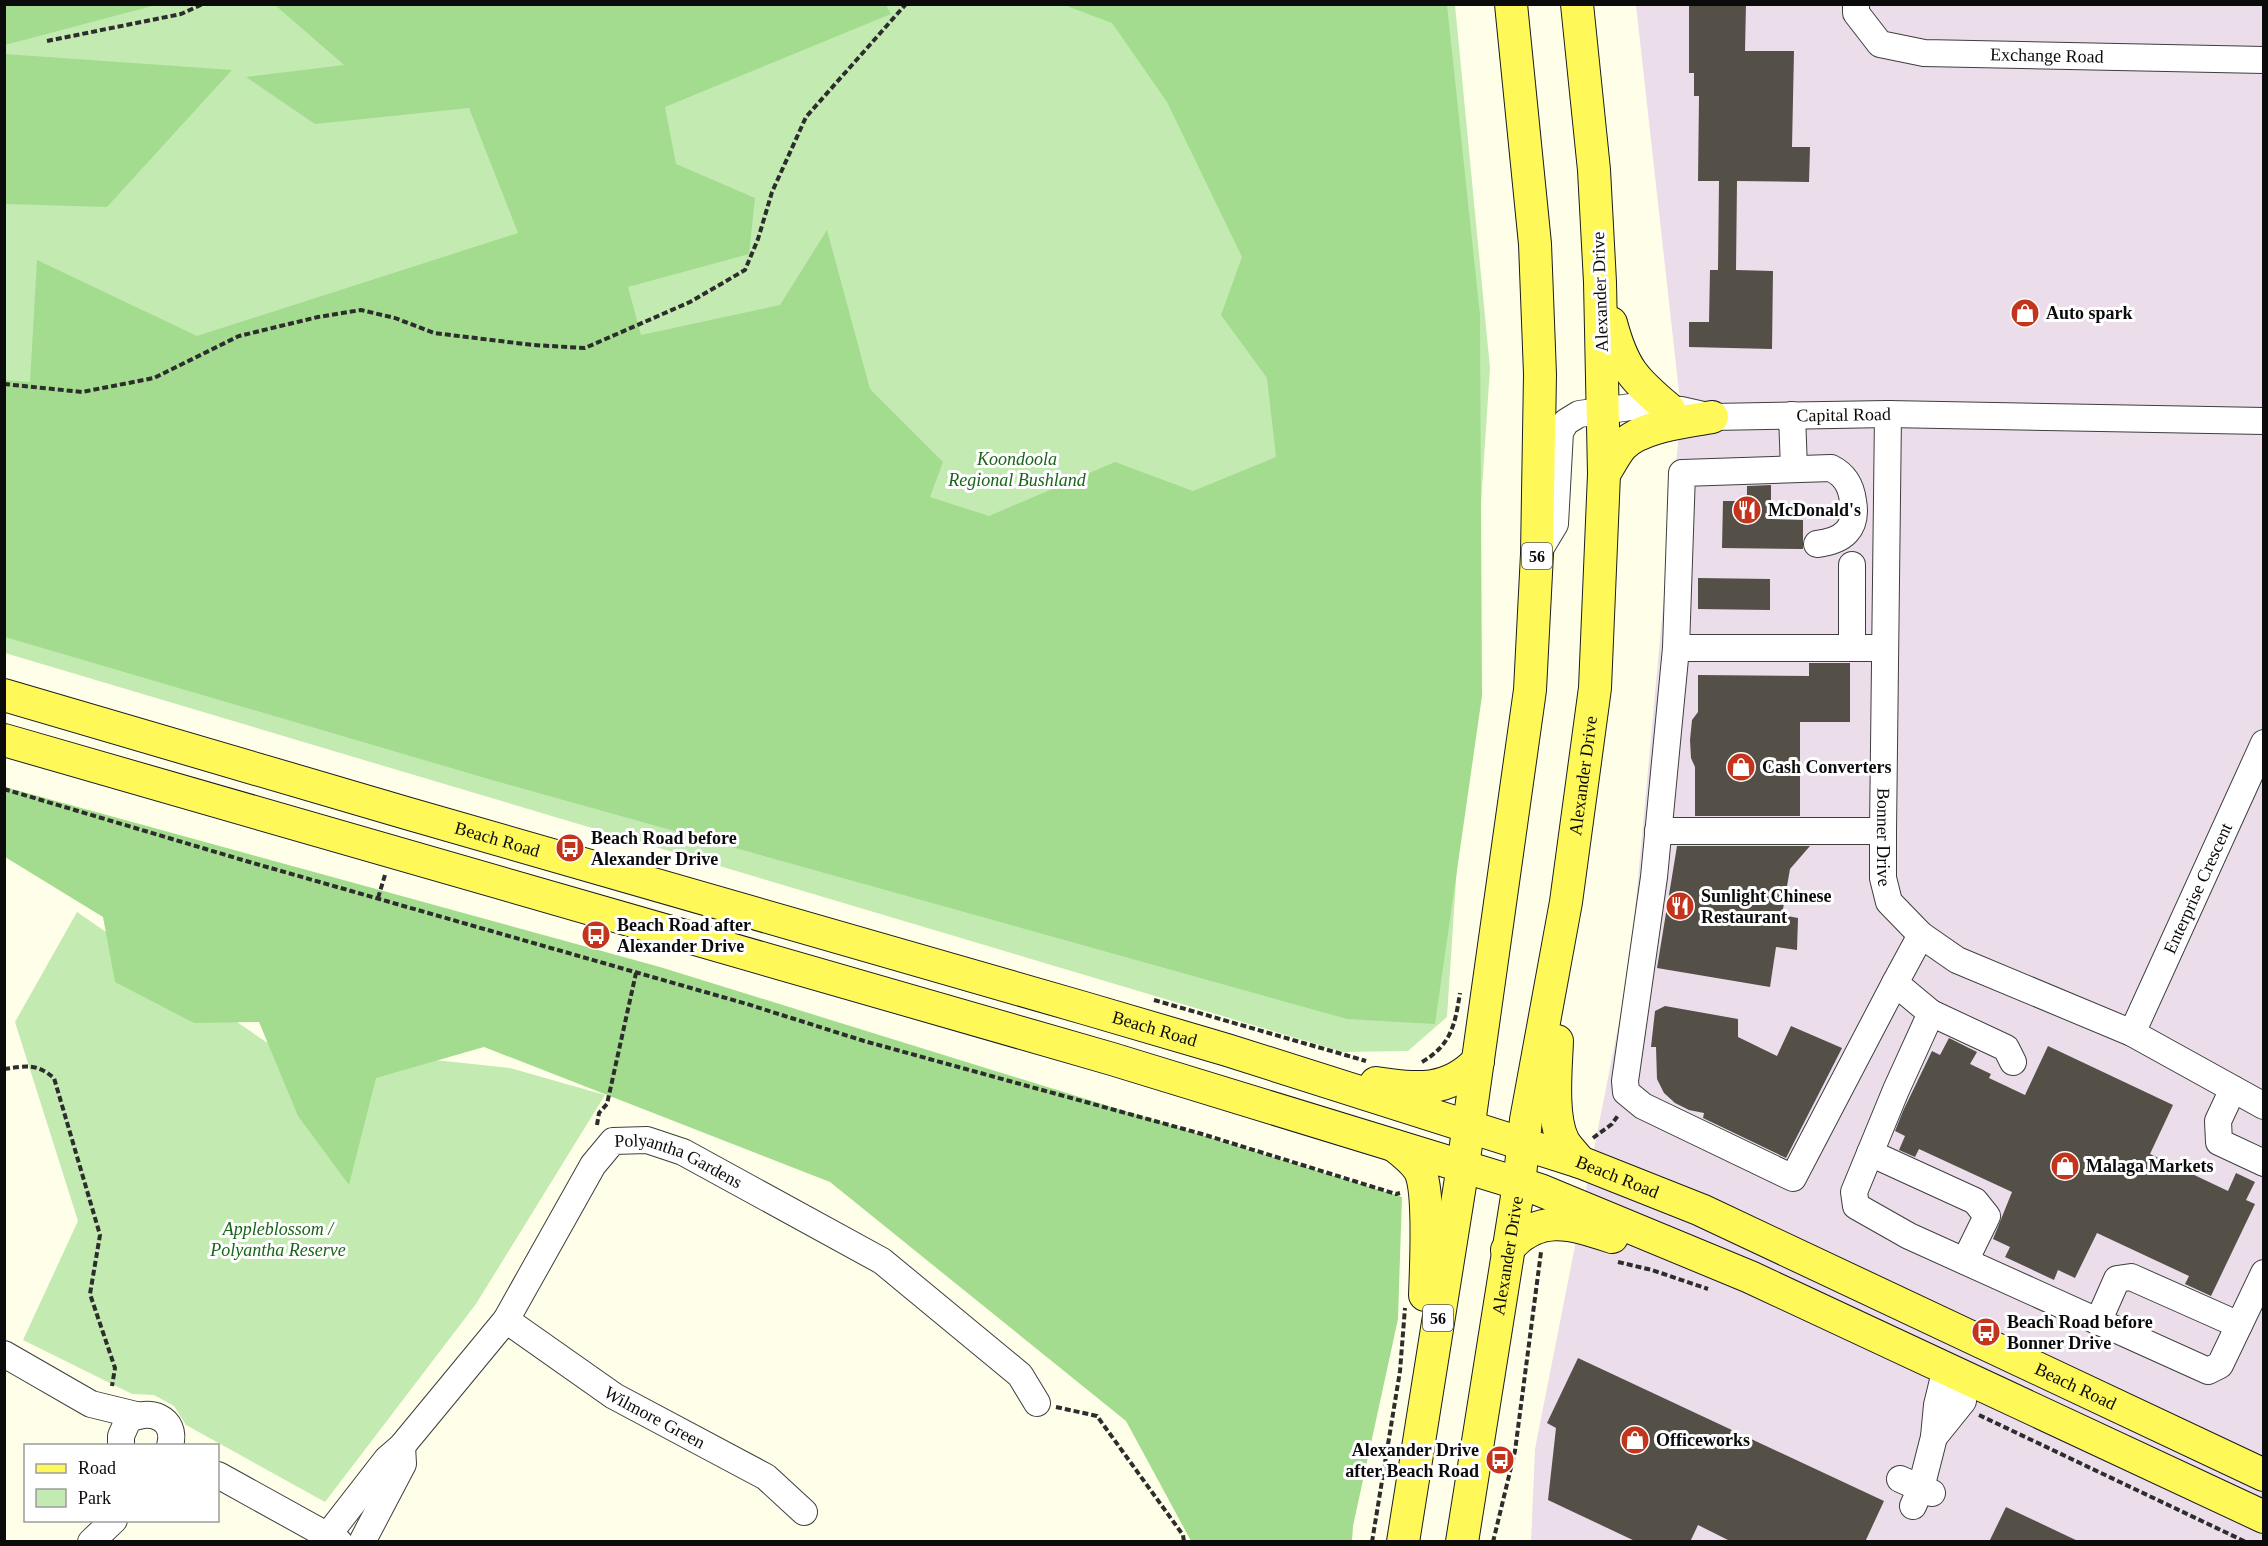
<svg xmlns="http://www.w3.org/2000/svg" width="2268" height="1546" font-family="Georgia,serif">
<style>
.industrial{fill:#ebdeea}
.green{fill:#c3ebb1}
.forest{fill:#a3dc8f}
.building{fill:#544f47}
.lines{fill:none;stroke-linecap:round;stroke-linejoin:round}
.minor-casing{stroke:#3e3e3e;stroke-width:28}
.major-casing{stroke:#1c1c1c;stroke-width:34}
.path{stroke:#2d2d2d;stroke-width:4;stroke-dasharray:6 3;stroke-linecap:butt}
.minor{stroke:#fff;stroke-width:26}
.major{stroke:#fff859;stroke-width:32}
.labels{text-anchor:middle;stroke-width:6;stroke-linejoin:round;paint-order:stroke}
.shield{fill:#fff;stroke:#545454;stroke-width:1.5}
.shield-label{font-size:16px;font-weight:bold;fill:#0b0b0b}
.street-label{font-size:18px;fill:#0b0b0b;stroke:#fff}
.poi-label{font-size:18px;font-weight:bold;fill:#0b0b0b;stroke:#fff;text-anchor:start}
.park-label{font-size:18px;font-style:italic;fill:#196519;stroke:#fff}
</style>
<rect width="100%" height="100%" fill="#ffffe9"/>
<path class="industrial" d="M1636,5H2263V1541L1531,1542L1535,1449L1630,966L1681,410Z"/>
<path class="green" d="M4,5H1455L1490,368L1447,1017L1408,1051L1343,1052L5,653Z
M77,912L266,1042L510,1068L605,1095L476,1304L325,1502L186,1425L174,1406L154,1395L132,1394L23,1340L78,1221L15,1022Z"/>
<path class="forest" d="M5,4H156V5L5,45Z
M275,5H886L891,14L665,107L676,164L755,198L749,254L628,287L641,335L780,305L827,230L870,389L943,462L930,497L989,516L1115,462L1193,491L1276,457L1267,378L1221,315L1242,257L1167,102L1112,23L1064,5H1447L1480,315L1482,696L1435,1024L1347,1019L492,780L5,637V380L30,382L37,260L197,336L518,233L469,108L315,124L246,77L344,65Z
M5,54L232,70L107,207L5,204Z
M5,787L660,967L1402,1197L1398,1319L1353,1526L1352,1541H1191L1126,1421L830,1182L484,1047L376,1078L349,1185L298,1116L259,1022L194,1023L115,982L103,917L5,857Z"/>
<path class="building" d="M1689,4H1746L1745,51H1794L1792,147H1810L1809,182L1737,181L1736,270L1773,271L1772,349L1689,347V322H1709L1710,270H1718L1719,181H1698L1699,96H1694V73H1689Z
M1771,485V519L1803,520V549L1722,548L1723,501H1747V486Z
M1698,578L1770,579V610L1698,609Z
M1809,663H1850V722H1800V816H1695V767L1691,758L1690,740L1692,720L1698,712V675L1809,676Z
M1677,846H1810L1790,869L1782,915L1798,918L1797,950L1776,947L1770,987L1657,968Z
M1665,1006L1738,1019V1037L1777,1056L1791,1026L1842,1048L1786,1158L1703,1118L1704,1113L1689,1110L1675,1103L1664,1093L1657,1079L1656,1047H1651L1655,1011Z
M1949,1038L1977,1052L1970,1064L1991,1074L1989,1078L2025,1095L2048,1046L2173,1105L2150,1154L2228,1191L2236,1173L2255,1182L2246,1200L2255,1204L2211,1296L2185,1284L2189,1276L2097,1233L2075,1278L2058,1270L2054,1280L2005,1257L2010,1247L1993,1239L2012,1192L1919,1149L1915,1157L1899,1150L1905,1136L1895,1131L1903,1111L1932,1051L1940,1055Z
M1578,1358L1884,1501L1865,1542H1732L1698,1525L1690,1542H1637L1548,1500L1556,1428L1547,1423Z
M2006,1507L2080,1542H1989Z"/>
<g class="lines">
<g class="minor-casing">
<g id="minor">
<path id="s1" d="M1856,4V13L1880,44L1924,53L2264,60"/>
<path id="s2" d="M1888,414L1883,831V878L1889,902L1921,935L1957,960L2132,1033L2264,1106"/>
<path d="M1792,415L1794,469"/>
<path d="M1817,544C1843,541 1858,529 1853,501C1851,485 1845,475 1831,468L1682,473L1676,648H1885"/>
<path id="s3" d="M1537,554L1555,524L1560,432L1566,422L1579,414L1631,407L1681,410L1712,417L1888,414L2264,421"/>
<path d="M1676,648L1654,877L1625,1081L1626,1092L1643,1106L1793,1178L1895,983"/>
<path d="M1852,648V565"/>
<path d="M1658,831H1883"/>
<path d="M1921,935L1895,983L1931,1013L1896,1090L1854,1192L1856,1206L1909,1236L2208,1371L2220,1365L2264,1273"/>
<path d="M1931,1013L2006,1048L2013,1062"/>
<path id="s4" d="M2132,1033L2264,743"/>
<path d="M2233,1089L2218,1121L2219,1142L2264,1163"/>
<path d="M1870,1153L1975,1201L1987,1216L1965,1261"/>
<path id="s5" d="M506,1320L614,1396L766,1477L804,1512"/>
<path d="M2098,1322L2117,1279L2131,1277L2239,1325"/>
<path d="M4,1354L91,1404L136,1415"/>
<path d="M1934,1437L1937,1405L1946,1368"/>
<path d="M121,1446V1436L128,1420C148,1408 178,1417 170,1446"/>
<path d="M218,1475L339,1542"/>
<path d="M1900,1479L1932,1493"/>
<path d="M1913,1506L1921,1488L1934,1437L1963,1401L1965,1378"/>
<path id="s6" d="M328,1535L387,1459L402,1446L506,1320L593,1165L613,1141L647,1140L683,1152L882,1261L1020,1375L1037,1403"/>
<path d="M91,1542L114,1520"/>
<path d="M362,1542L403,1464L402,1446"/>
</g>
</g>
<g class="major-casing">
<g id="major">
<path d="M1611,323C1623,368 1634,380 1669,409"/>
<path d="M1604,474C1610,465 1615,454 1622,446C1641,426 1686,422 1712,417"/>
<path id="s7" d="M4,695L406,813L1084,1008L1227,1050L1580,1162L1701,1210L2264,1475"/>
<path d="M4,740L1112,1059L1540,1190L1750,1277L2264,1517"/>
<path d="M1557,1041C1556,1067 1551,1116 1563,1140C1566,1147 1575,1155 1580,1162"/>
<path d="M1376,1083C1417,1089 1448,1093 1478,1061"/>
<path d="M1395,1146C1404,1153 1413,1160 1419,1169C1430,1188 1426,1269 1425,1295"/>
<path d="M1507,1250C1537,1213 1571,1223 1612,1237"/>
<path d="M1403,1542L1463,1166L1530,690L1537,554L1540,374L1535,244L1511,4"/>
<path id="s8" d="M1462,1542L1519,1184L1526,1120L1566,902L1595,688L1604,474L1600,282L1594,170L1577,4"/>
</g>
</g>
<path class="path" d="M47,41L181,14L203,4
M4,384L82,392L154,378L239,336L318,317L361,310L395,318L434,333L533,345L585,348L690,302L745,270L758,239L772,192L806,117L906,4
M4,789L246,861L747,1004L864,1041L1202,1134L1396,1194L1400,1193
M378,898L385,875
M1154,1000L1366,1061
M1422,1062C1451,1045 1455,1025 1460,993
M4,1069C27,1066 36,1063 54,1078L100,1235L90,1294L115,1368L112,1386
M597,1125L599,1113L607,1104L636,973
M1593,1138L1612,1124L1619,1114
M1618,1262L1652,1270L1708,1289
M1056,1407L1097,1416L1183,1535L1184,1542
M1979,1415L2246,1542
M1372,1542L1400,1371L1405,1308
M1493,1542L1515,1451L1541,1252"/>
<use href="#minor" class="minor"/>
<use href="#major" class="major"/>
</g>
<defs>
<g id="shop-disc" transform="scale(1.5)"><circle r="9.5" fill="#c2351c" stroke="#fff"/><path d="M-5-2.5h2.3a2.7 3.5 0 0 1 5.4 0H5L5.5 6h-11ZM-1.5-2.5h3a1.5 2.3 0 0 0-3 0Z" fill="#fff"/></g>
<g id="restaurant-disc" transform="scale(1.5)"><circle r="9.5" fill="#c2351c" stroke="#fff"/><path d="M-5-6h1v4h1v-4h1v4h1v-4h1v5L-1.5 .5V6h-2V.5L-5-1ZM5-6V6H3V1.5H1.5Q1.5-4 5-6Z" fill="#fff"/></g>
<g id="bus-disc" transform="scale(1.5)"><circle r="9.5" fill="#c2351c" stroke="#fff"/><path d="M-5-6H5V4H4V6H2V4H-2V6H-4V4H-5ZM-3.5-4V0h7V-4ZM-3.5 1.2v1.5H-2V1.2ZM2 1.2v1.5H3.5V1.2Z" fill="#fff"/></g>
</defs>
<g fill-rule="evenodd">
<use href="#shop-disc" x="2025" y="313"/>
<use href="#restaurant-disc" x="1747" y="510"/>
<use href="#shop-disc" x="1741" y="767"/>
<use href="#bus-disc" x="570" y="848"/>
<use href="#restaurant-disc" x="1680" y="906"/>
<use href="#bus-disc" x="596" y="935"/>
<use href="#shop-disc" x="2065" y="1166"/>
<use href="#bus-disc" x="1986" y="1332"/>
<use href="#shop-disc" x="1635" y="1440"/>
<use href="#bus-disc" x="1500" y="1460"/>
</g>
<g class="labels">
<g class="shield">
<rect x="1522" y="543" width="30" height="26" rx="4.5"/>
<rect x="1423" y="1305" width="30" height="26" rx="4.5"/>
</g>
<g class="shield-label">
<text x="1537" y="562">56</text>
<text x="1438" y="1324">56</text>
</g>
<g class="street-label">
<text dy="6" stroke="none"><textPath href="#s1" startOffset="216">Exchange Road</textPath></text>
<text transform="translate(1600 292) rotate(-92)" y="6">Alexander Drive</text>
<text dy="6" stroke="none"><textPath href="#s3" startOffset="420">Capital Road</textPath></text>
<text dy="6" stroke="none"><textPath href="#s8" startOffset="776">Alexander Drive</textPath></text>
<text dy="6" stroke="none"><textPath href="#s2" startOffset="423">Bonner Drive</textPath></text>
<text dy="6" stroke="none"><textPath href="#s7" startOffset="514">Beach Road</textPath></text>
<text dy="6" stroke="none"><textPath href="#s4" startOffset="159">Enterprise Crescent</textPath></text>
<text dy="6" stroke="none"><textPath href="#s7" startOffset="1198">Beach Road</textPath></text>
<text dy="6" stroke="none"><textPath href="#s6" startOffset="558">Polyantha Gardens</textPath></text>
<text dy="6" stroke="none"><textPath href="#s7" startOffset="1684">Beach Road</textPath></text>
<text dy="6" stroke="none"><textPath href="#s8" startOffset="290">Alexander Drive</textPath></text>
<text dy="6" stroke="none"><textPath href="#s7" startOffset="2188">Beach Road</textPath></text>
<text dy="6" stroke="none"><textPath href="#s5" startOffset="178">Wilmore Green</textPath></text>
</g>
<g class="poi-label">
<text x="2046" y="319">Auto spark</text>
<text x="1768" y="516">McDonald's</text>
<text x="1762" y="773">Cash Converters</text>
<text x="591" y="844">Beach Road before<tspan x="591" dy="21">Alexander Drive</tspan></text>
<text x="1701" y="902">Sunlight Chinese<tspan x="1701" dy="21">Restaurant</tspan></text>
<text x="617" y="931">Beach Road after<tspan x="617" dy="21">Alexander Drive</tspan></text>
<text x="2086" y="1172">Malaga Markets</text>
<text x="2007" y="1328">Beach Road before<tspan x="2007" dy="21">Bonner Drive</tspan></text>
<text x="1656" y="1446">Officeworks</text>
<text x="1479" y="1456" text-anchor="end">Alexander Drive<tspan x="1479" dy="21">after Beach Road</tspan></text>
</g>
<g class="park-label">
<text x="1017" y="465">Koondoola<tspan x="1017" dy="21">Regional Bushland</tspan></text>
<text x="278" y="1235">Appleblossom /<tspan x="278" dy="21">Polyantha Reserve</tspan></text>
</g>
</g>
<rect width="2268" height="1546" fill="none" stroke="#0b0b0b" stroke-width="12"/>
<rect x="24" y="1444" width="195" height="78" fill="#ffffff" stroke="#9d9d9d" stroke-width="1.5"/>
<rect x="36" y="1464" width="30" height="9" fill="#fff859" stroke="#9d9d9d" stroke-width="1.5"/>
<text x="78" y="1474" font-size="18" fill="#0b0b0b">Road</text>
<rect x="36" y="1489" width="30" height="18" fill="#c3ebb1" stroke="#9d9d9d" stroke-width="1.5"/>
<text x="78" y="1504" font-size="18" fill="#0b0b0b">Park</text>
</svg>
